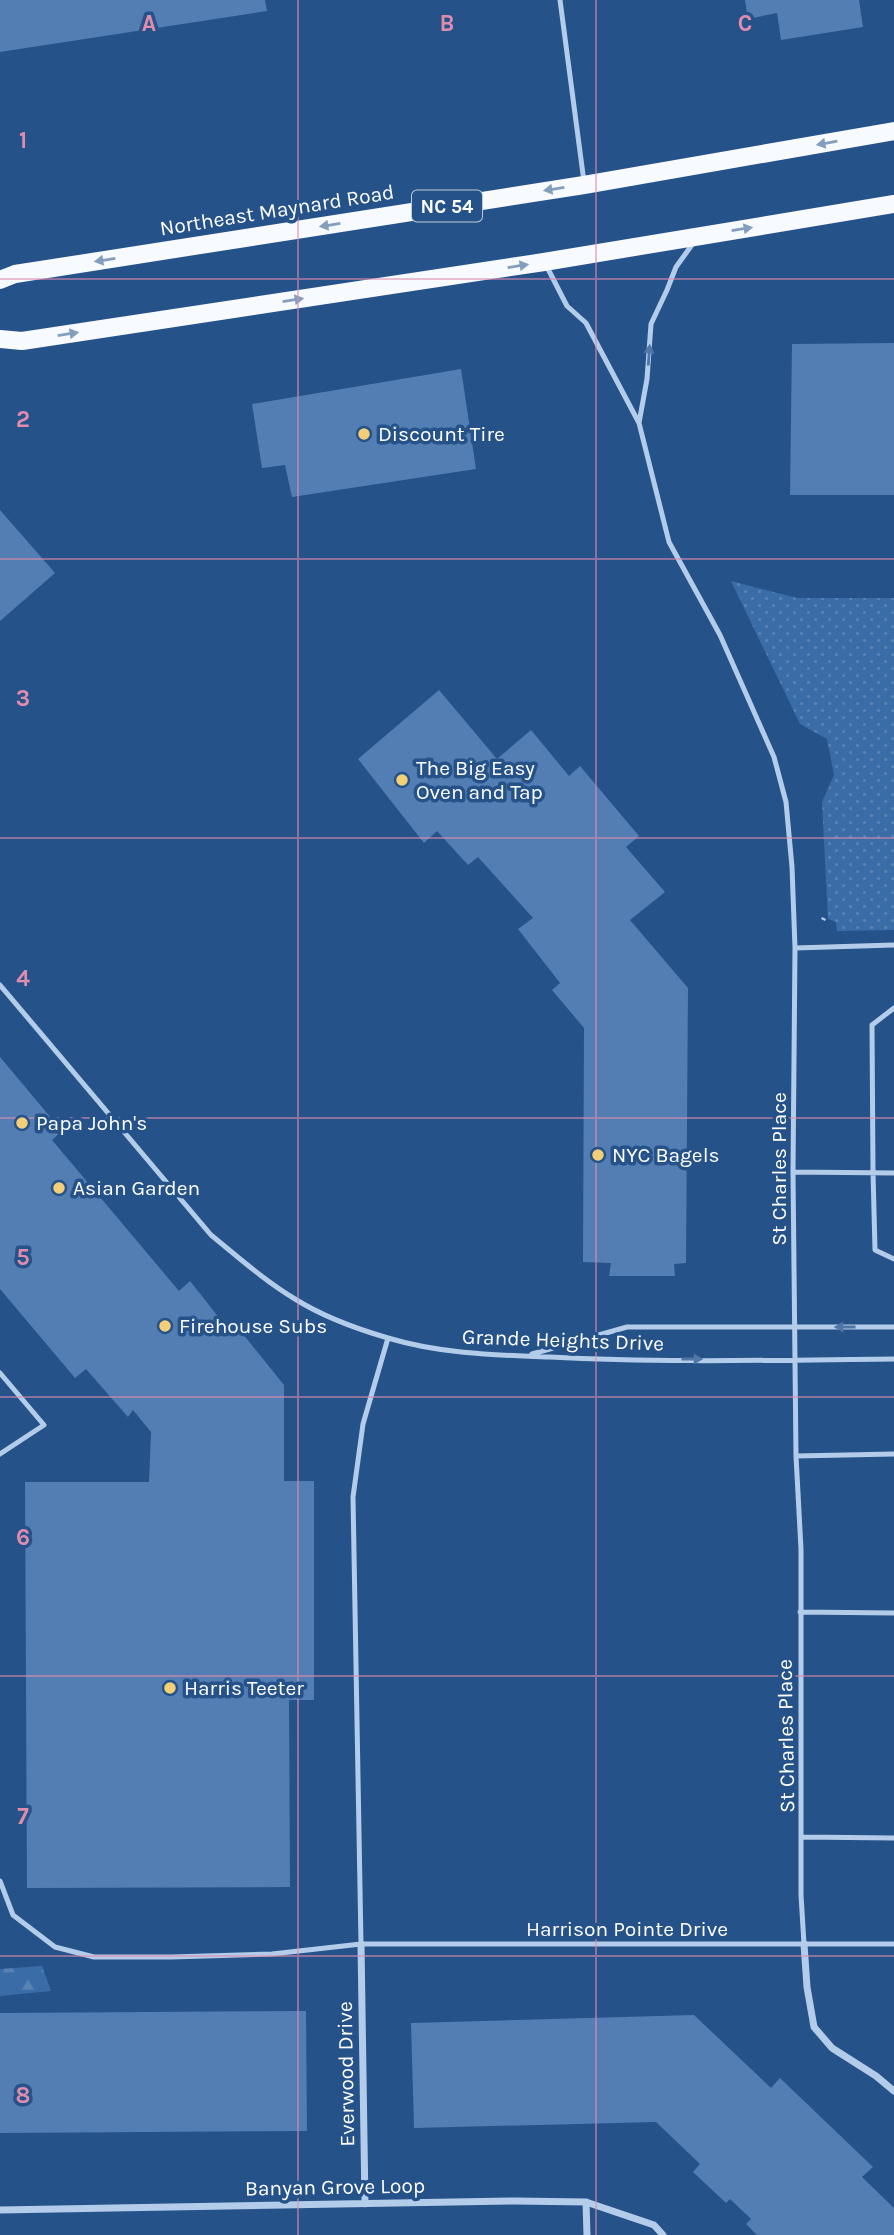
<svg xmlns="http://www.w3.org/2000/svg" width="894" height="2235" font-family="Karla,sans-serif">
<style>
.grass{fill:url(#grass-dots)}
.forest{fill:url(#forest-firs)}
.building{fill:#527eb3}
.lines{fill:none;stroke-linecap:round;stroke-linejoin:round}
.path{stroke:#b3ccea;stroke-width:4.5;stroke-dasharray:3.5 5;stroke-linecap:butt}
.lane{stroke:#b3ccea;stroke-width:5}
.street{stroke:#b3ccea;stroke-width:7}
.primary{stroke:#f7fafe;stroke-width:18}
.oneway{fill:#849ebe}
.oneway2{fill:#5077a7}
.grid{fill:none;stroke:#e08cad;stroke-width:2;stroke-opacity:0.55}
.poi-dot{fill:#f3cf78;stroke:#26528a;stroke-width:2.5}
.labels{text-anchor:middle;stroke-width:7;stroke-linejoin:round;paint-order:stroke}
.shield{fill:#26528a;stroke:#becbdc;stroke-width:2}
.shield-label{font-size:19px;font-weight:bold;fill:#fff}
.street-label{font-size:21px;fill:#fff;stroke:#26528a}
.poi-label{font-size:21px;fill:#fff;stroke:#26528a;text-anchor:start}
.grid-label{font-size:23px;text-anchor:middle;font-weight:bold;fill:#e08cad;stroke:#26528a;stroke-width:7;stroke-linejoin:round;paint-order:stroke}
</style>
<defs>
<pattern id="grass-dots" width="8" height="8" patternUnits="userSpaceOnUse" patternTransform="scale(1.75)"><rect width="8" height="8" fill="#3a6ca7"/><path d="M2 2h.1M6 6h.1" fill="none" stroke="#5882b4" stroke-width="1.8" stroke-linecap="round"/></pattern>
<pattern id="forest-firs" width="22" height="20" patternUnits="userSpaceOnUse" patternTransform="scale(1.75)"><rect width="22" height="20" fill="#3a6ca7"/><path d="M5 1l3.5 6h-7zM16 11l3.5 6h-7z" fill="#5882b4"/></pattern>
</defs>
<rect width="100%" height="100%" fill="#26528a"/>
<path class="grass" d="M731,581L797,598H894V930L837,931L836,922L828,919L822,802L834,775L827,739L800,724Z"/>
<path class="forest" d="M42,1966L51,1991L0,1996V1969Z"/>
<path class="building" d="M0,0H265L267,11L0,52Z
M745,0H859L863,27L781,40L777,13L748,19Z
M894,343V495H790L792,344Z
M461,369L476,469L292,497L285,465L262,468L252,404Z
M0,510L55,573L0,621Z
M439,690L497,759L531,730L569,776L580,766L639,836L626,847L665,892L630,920L688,988L686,1263L674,1264L675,1276H609L611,1263L583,1262L584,1028L552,990L560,983L518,929L533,918L478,857L468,865L437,831L424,843L358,759Z
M0,1057L62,1131L52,1140L179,1291L190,1281L228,1329L234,1323L284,1385V1481H314V1700H289L290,1887L27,1888L25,1482H149L151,1432L133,1410L128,1417L86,1369L75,1378L0,1289Z
M306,2011L307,2131L0,2133V2013Z
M694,2015L771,2088L780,2078L873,2167L862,2177L894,2208V2235H757L746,2224L751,2219L730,2199L726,2203L693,2172L700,2164L656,2122L414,2128L411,2023Z"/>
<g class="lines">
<path class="path" d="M823,920L824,918"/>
<path class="lane" d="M560,0L584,182
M546,265L567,306L586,323L639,423L669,542L720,635L774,757L786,802L792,867L795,948L793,1172L796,1456L801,1549V1895L804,1944
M639,423L647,379L651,324L667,290L676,267L694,242
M795,948L894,945
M0,985L211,1235C238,1257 265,1281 295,1299C322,1316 357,1329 388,1338C441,1354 495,1355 550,1357C664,1363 780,1360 894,1359
M894,1008L872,1025L873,1172L875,1250L894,1259
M793,1172L894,1173
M532,1354L627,1327H894
M0,1373L44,1425L0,1454
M796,1456L894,1454
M800,1612L894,1613
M803,1837L894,1838
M0,1881L13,1915L55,1947L94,1957H171L272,1954L361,1944H894
M361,1944L353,1497L363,1424L388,1338"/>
<path class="street" d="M361,1944L365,2204
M804,1944L807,1987L814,2027L832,2048L876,2076L894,2091
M586,2202L587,2235
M0,2210L515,2201L586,2202L654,2225L663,2235"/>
<path class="primary" d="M0,280L15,274L584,185L894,131
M0,339L22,341L544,262L894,204"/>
</g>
<defs><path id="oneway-solid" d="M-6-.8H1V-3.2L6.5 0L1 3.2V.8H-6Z" transform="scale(1.75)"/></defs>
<g class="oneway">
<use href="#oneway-solid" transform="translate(827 143) rotate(170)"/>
<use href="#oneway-solid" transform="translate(554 189) rotate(171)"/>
<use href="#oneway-solid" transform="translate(330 225) rotate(171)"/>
<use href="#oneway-solid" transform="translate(742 229) rotate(-9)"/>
<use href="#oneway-solid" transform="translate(105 260) rotate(171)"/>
<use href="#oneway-solid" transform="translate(518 266) rotate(-9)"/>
<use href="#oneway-solid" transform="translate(293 300) rotate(-9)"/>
<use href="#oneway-solid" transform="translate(68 334) rotate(-9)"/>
</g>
<g class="oneway2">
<use href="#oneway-solid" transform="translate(649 355) rotate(-86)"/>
<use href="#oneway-solid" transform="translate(845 1327) rotate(180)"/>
<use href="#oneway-solid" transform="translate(692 1359)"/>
</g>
<path class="grid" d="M298,0V2235M596,0V2235M0,279H894M0,559H894M0,838H894M0,1118H894M0,1397H894M0,1676H894M0,1956H894"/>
<g class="poi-dot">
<circle cx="364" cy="434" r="7"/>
<circle cx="402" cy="780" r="7"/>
<circle cx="22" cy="1123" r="7"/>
<circle cx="598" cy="1155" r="7"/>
<circle cx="59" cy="1188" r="7"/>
<circle cx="165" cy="1326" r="7"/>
<circle cx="170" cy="1688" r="7"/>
</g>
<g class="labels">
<rect class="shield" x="412" y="190.5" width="70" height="31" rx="5"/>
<g class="shield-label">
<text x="447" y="213">NC 54</text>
</g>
<g class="street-label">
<text transform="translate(277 210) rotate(-9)" y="7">Northeast Maynard Road</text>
<text transform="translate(779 1169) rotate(-90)" y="7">St Charles Place</text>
<text transform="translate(563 1340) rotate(2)" y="7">Grande Heights Drive</text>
<text transform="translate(786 1736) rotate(-91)" y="7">St Charles Place</text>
<text x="627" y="1936">Harrison Pointe Drive</text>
<text transform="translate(346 2074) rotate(-91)" y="7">Everwood Drive</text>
<text transform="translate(335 2187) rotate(-1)" y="7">Banyan Grove Loop</text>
</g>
<g class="poi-label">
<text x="378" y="441">Discount Tire</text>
<text x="416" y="775">The Big Easy<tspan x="416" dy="24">Oven and Tap</tspan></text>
<text x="36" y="1130">Papa John's</text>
<text x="612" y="1162">NYC Bagels</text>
<text x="73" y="1195">Asian Garden</text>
<text x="179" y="1333">Firehouse Subs</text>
<text x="184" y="1695">Harris Teeter</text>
</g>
</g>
<g class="grid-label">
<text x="149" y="31">A</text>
<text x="447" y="31">B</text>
<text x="745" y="31">C</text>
<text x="23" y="148">1</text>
<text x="23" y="427">2</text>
<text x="23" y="706">3</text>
<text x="23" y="986">4</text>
<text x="23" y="1265">5</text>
<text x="23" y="1545">6</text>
<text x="23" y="1824">7</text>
<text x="23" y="2103">8</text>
</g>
</svg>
